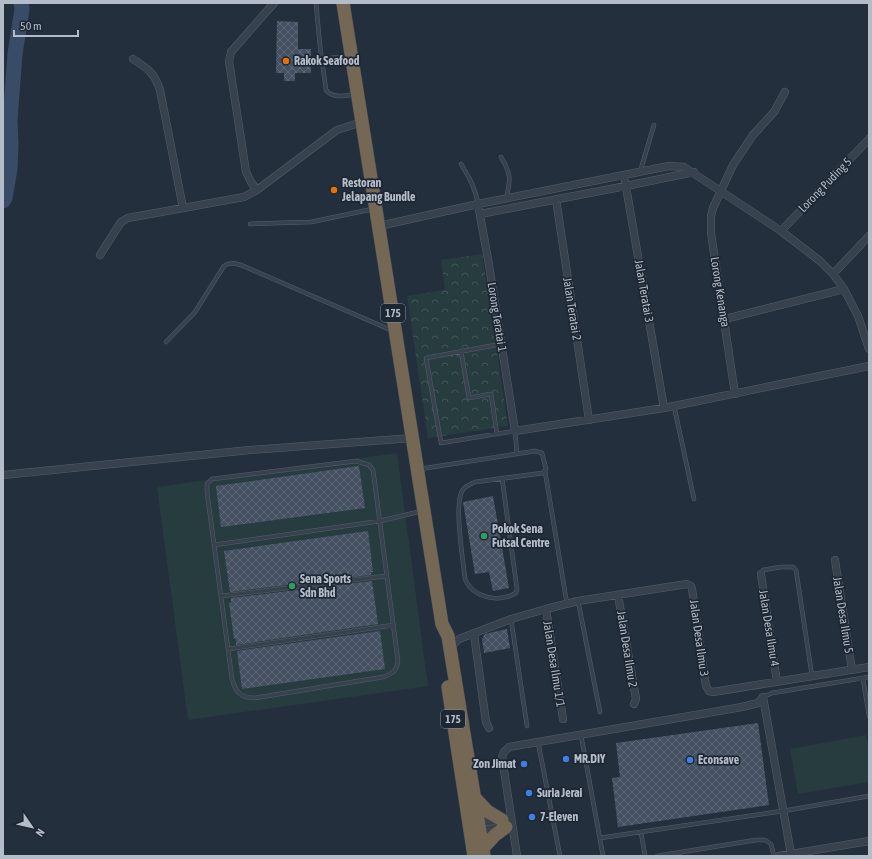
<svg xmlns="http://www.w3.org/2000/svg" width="872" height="859" font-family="'Asap Condensed',sans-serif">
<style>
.forest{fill:url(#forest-crowns)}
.garden{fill:#263c3f}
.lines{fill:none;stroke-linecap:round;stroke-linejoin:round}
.river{stroke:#394c67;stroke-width:15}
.building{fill:url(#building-cross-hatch)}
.lane-casing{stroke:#565f6c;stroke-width:4.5}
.street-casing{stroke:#565f6c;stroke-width:8}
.highway-casing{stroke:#434c59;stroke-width:14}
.lane{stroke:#38414e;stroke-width:3.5}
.street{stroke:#38414e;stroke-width:7}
.highway{stroke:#746855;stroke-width:13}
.food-dot{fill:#e8710a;stroke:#1d2633;stroke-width:1.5}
.leisure-dot{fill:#2e9e5b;stroke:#1d2633;stroke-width:1.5}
.shop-dot{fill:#3f7fe0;stroke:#1d2633;stroke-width:1.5}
.labels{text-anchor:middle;stroke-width:3.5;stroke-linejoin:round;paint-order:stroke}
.shield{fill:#1d2633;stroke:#878f9c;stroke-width:1}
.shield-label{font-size:11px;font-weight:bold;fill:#b4bcc9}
.poi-label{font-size:12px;font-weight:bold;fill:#b4bcc9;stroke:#1d2633;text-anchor:start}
.street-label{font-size:12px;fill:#b4bcc9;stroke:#1d2633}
</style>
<defs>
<pattern id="forest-crowns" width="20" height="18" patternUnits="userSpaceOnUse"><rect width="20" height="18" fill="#263c3f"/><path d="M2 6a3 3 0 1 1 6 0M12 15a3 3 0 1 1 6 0" fill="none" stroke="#435659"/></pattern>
<pattern id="building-cross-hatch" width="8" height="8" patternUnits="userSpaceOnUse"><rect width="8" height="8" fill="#455162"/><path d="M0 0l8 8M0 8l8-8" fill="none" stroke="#5d6877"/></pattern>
</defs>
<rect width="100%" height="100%" fill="#242f3e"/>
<path class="forest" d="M482,254L508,426L428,438L407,296L445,290L441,260Z"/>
<path class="garden" d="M397,453L428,686L188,720L157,487Z
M866,735L869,751V782L798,794L790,749Z"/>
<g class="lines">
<path class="river" d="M3,201L5,198L10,169L11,145L10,120L15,54L22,9L21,3"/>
</g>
<path class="building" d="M277,21L298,22V49H311V73H295V81H284V73H276Z
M359,466L365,508L221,527L216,486Z
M493,496L509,588L493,591L489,572L475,574L463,502Z
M368,531L373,572H371V575L230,592L224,551Z
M372,581L378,624L236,645V639H234L229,603L231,602V598Z
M507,629L510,648L484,653L482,639L485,634Z
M380,631L385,669L242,689L237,651Z
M758,723L769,805L618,827L612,778L620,777L616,743Z"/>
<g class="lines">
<g class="lane-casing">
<path id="lane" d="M316,3L320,46L326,90C333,99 345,96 355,94
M321,59L349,56
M501,157C511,173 511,180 506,198
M461,164C470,179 475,187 478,204
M640,172L654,125
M250,224L311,222L373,209
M166,342L195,312L224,266C230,262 235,263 241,265L393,331
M501,344L426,358L441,443L515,431L517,454
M461,351L469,398L491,394L497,434
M674,406L694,499
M356,461L369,465L373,470L398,661C397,671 392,674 383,677L255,698C240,698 236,692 232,679L207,492V484L212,479Z
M420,469L535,451L542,453L546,469L543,473L475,482C470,484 465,486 462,491C454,506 463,559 465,579C473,598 499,603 516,593L517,589L502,478
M545,471L567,604
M214,545L380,521L422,511
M761,574L763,570L781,567H793L796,570L812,676
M221,596L386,576
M578,601L600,712
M511,619L527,726
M228,649L394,625
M863,679L869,716
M763,697L772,693L869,677
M581,735L603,856
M538,742L560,856
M641,832L645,856
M600,838L783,811L869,796
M657,856L756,840H765L771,844L774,856"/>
</g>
<g class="street-casing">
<path id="street" d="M133,59C149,70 154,72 160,90L183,208
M624,175L664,408
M257,190L251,182L246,172L229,61L231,52L274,3
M556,199L589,420
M478,204L489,265L515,431L664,408L869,366
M480,214L626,186L694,172
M379,226L478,204L669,166L684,167L781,231L820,261L833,274L844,289L858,316L869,349
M781,231L869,139
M100,255L121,222L128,218L244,197L257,190L337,130L362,122
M833,274L869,236
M725,319L844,289
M735,394L711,233V216L713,208L733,165L753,135L774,112L785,92
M3,475L250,450L413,438
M835,560L852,670
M761,574L777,682
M618,595L636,699L634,704
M546,609L563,719
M474,634L486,722L489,728
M450,648L459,639L511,619L546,609L578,601L687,584L691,586L692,589L706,686L709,691L713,692L869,667
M763,697L791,854
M479,823L500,820
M480,831L502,827
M517,856L502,757L504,752L509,747L742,707L758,703L763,697
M779,856L869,841"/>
</g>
<g class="highway-casing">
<path id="highway" d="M343,3L442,624L448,636L484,856
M448,687L474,856
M475,798L487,811L502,820
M483,848L495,835L506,827"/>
</g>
<use href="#lane" class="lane"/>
<use href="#street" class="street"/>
<use href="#highway" class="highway"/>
</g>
<g class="food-dot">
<circle cx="286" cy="61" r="4"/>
<circle cx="334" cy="190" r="4"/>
</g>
<g class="leisure-dot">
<circle cx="484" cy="536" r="4"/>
<circle cx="292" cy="586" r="4"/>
</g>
<g class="shop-dot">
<circle cx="566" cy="759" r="4"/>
<circle cx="690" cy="760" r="4"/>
<circle cx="524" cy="764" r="4"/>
<circle cx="529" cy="793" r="4"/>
<circle cx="532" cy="817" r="4"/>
</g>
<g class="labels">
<g class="shield">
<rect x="381" y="304" width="24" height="18" rx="3"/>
<rect x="441" y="710" width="24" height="18" rx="3"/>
</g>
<g class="shield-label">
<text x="393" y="317">175</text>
<text x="453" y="723">175</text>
</g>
<g class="poi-label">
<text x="294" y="65">Rakok Seafood</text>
<text x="342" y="187">Restoran<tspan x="342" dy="14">Jelapang Bundle</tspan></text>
<text x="492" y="533">Pokok Sena<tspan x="492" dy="14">Futsal Centre</tspan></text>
<text x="300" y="583">Sena Sports<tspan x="300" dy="14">Sdn Bhd</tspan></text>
<text x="574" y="763">MR.DIY</text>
<text x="698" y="764">Econsave</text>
<text x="516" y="768" text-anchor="end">Zon Jimat</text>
<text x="537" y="797">Suria Jerai</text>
<text x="540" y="821">7-Eleven</text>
</g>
<g class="street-label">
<text transform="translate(825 185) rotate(-46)" y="4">Lorong Puding 5</text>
<text transform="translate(644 291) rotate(80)" y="4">Jalan Teratai 3</text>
<text transform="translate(720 292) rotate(81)" y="4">Lorong Kenanga</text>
<text transform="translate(572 309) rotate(81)" y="4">Jalan Teratai 2</text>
<text transform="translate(497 317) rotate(81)" y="4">Lorong Teratai 1</text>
<text transform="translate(843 615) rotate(81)" y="4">Jalan Desa Ilmu 5</text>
<text transform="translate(769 628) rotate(81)" y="4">Jalan Desa Ilmu 4</text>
<text transform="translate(699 638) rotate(82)" y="4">Jalan Desa Ilmu 3</text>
<text transform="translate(627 649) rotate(81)" y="4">Jalan Desa Ilmu 2</text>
<text transform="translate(554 664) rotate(81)" y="4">Jalan Desa Ilmu 1/1</text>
</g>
</g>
<rect width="872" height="859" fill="none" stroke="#b4bcc9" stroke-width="8"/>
<g transform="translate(32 827) rotate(124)" stroke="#1d2633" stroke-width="3" paint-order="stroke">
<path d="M0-3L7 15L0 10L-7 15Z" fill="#b4bcc9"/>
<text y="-6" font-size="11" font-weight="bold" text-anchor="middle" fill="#b4bcc9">N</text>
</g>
<path d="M14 30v6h64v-6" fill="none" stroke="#b4bcc9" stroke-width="2"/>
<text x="20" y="30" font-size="12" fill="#b4bcc9" stroke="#1d2633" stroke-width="3" paint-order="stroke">50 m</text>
</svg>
